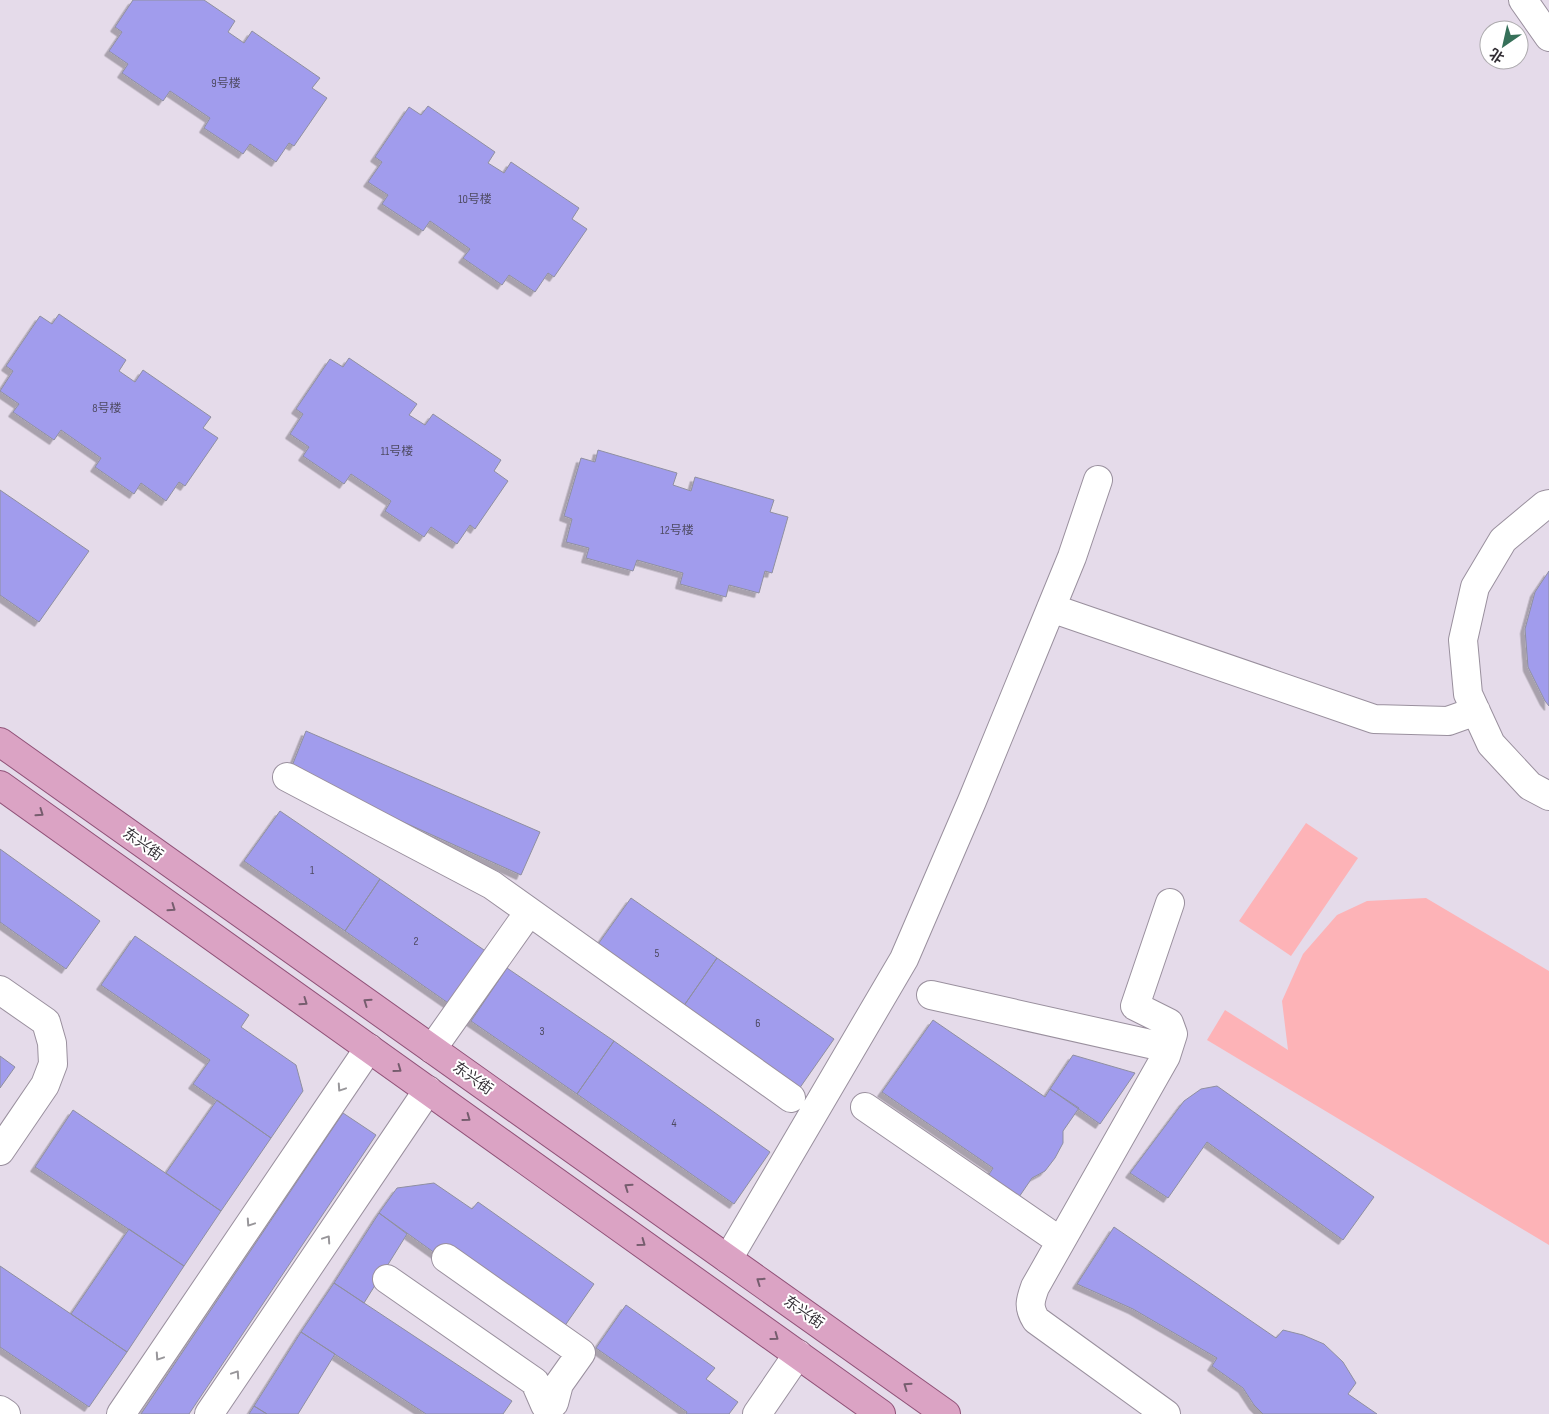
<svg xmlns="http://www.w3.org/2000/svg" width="1549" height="1414" font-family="'Sofia Sans Condensed','Noto Sans SC',sans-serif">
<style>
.green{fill:#fdb3b7}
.building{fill:#a19ced;stroke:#8f8fa0;filter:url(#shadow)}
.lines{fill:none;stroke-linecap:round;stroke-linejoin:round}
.minor-casing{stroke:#9a909e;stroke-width:30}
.major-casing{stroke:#905278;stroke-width:30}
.minor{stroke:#fff;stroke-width:28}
.major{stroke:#dba3c4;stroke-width:28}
.oneway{stroke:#765d6e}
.oneway2{stroke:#98969a}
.labels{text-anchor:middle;stroke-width:4;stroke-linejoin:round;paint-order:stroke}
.number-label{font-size:12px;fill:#4e4a62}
.street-label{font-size:15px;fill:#322e34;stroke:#fff}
</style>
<defs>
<filter id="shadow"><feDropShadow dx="-4.5" dy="4.5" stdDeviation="0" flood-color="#0004"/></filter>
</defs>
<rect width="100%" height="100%" fill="#e5dbea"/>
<path class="green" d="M1306,823L1358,858L1291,956L1239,921Z
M1426,898L1549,971V1245L1207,1040L1225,1010L1288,1050L1282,1001L1303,954L1337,915L1367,901Z"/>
<path class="building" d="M133,0H204L235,21L228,32L244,43L252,31L320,78L312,88L327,98L294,146L289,143L276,162L250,144L243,154L204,128L210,118L170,91L163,101L122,73L128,64L109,51L122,32L115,27Z
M428,106L495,152L488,163L504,173L511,162L579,208L572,219L587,229L554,277L548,273L535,292L509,275L502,285L463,258L470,249L430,221L423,231L382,204L388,195L368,182L382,162L375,157L409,107L421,115Z
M59,314L126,360L119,371L135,382L143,370L211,417L203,428L218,438L185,486L179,482L166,501L141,483L134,494L95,467L101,458L61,430L54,440L13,412L19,404L0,391L13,371L6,366L40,316L52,324Z
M349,358L417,404L409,415L425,425L433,414L501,460L494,471L508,481L475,529L470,525L457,544L431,527L424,537L385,511L391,501L351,474L344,484L303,456L309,447L290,434L303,414L296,409L330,359L343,367Z
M598,450L677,473L673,485L691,491L695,477L774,500L770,512L788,517L772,573L765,571L759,593L729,585L726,597L680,584L683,573L637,560L633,571L586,558L589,548L566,542L572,519L564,516L581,458L595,462Z
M0,490L89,551L39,622L0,595Z
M1549,571V706L1545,701L1528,667L1525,629L1535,592Z
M306,731L540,832L521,875L290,771Z
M280,811L380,879L345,931L244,861Z
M0,849L100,921L66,969L0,922Z
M380,879L487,952L451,1005L345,931Z
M631,898L717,958L683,1007L596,947Z
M135,936L249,1015L241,1027L296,1065L303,1091L271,1138L193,1084L210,1060L101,985Z
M717,958L834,1039L799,1089L683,1007Z
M507,968L614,1041L577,1094L471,1021Z
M933,1020L1045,1097L1050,1089L1079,1108L1063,1131V1143L1055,1158L1045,1171L1032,1178L1019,1197L988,1176L993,1168L882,1092Z
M614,1041L770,1152L734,1204L577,1094Z
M1073,1055L1135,1073L1100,1124L1050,1089Z
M0,1056L15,1067L0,1088Z
M1217,1086L1374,1197L1343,1240L1207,1142L1168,1198L1130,1173L1184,1101L1201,1089Z
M217,1100L271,1138L221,1211L166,1173Z
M73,1110L221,1211L184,1266L35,1167Z
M343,1113L376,1135L189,1414H141Z
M434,1183L472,1209L478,1202L594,1284L564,1327L439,1256L379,1213L397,1188Z
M379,1213L407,1234L364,1303L334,1283Z
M1114,1227L1276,1338L1283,1330L1303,1335L1324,1344L1343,1362L1356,1383L1348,1394L1377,1414H1263L1254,1405L1243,1388L1212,1366L1217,1358L1133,1309L1077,1284Z
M129,1229L184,1266L127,1352L71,1314Z
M0,1266L127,1352L89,1407L0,1347Z
M334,1283L512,1401L503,1414H426L301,1332Z
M626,1305L715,1368L706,1379L738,1402L729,1414H686L687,1412L596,1348Z
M301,1332L335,1354L298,1414H267L254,1406Z
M254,1406L267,1414H249Z"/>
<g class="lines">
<g class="minor-casing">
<path id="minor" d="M1523,0L1549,37
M1549,504L1545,505L1503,540L1475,587L1463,640L1468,694L1491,744L1530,786L1549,796
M1051,608L1374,719L1448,721L1476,711
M287,777L492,885L791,1098
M0,990L46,1022L52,1043L53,1064L45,1085L0,1151
M931,995L1168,1048
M432,1049L529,912
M865,1107L1060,1241
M446,1258L581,1353L559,1384L554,1403
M728,1259L904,959L972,801L1072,557L1098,480
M387,1279L535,1382L545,1405
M0,1410L6,1414
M121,1414L369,1048
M209,1414L428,1090
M757,1414L798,1354
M1166,1414L1036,1320C1028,1307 1030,1301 1035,1287L1166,1056L1173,1034L1169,1023L1135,1006L1170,903"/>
</g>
<g class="major-casing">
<path id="major" d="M0,742L946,1414
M0,785L881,1414"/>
</g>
<use href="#minor" class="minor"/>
<use href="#major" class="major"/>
</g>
<defs><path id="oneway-chevron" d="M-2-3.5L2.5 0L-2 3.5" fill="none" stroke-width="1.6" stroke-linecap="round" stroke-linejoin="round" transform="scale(1.25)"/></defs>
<g class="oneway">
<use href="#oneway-chevron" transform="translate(40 813) rotate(35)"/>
<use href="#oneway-chevron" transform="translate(172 908) rotate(35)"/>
<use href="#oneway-chevron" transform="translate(304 1002) rotate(35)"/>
<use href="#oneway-chevron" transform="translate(367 1002) rotate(-145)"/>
<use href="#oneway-chevron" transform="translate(398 1069) rotate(36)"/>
<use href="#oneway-chevron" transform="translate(467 1118) rotate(36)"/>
<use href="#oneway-chevron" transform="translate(628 1187) rotate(-145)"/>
<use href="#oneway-chevron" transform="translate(642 1243) rotate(36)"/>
<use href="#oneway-chevron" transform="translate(760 1281) rotate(-145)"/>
<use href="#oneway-chevron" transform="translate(775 1337) rotate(36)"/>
<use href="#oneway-chevron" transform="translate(907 1386) rotate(-145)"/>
</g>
<g class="oneway2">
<use href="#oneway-chevron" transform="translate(341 1088) rotate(124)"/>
<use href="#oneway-chevron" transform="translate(250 1223) rotate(124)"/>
<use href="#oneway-chevron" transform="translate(327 1239) rotate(-56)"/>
<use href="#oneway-chevron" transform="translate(159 1357) rotate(124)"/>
<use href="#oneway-chevron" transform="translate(236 1374) rotate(-56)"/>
</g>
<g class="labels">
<g class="number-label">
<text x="226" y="87">9号楼</text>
<text x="475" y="203">10号楼</text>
<text x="107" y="412">8号楼</text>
<text x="397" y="455">11号楼</text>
<text x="677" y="534">12号楼</text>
<text x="312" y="874">1</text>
<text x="416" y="945">2</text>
<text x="657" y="957">5</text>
<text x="758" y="1027">6</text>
<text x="542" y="1035">3</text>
<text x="674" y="1127">4</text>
</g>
<g class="street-label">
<text transform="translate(143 844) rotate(35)" y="5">东兴街</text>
<text transform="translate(473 1078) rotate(35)" y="5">东兴街</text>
<text transform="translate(804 1312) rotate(35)" y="5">东兴街</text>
</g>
</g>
<g transform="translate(1504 45) rotate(214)"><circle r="24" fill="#ffffff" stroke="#adabae"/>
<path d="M0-4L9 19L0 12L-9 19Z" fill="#367059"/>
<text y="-8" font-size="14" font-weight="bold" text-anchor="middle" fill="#322e34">北</text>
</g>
</svg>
